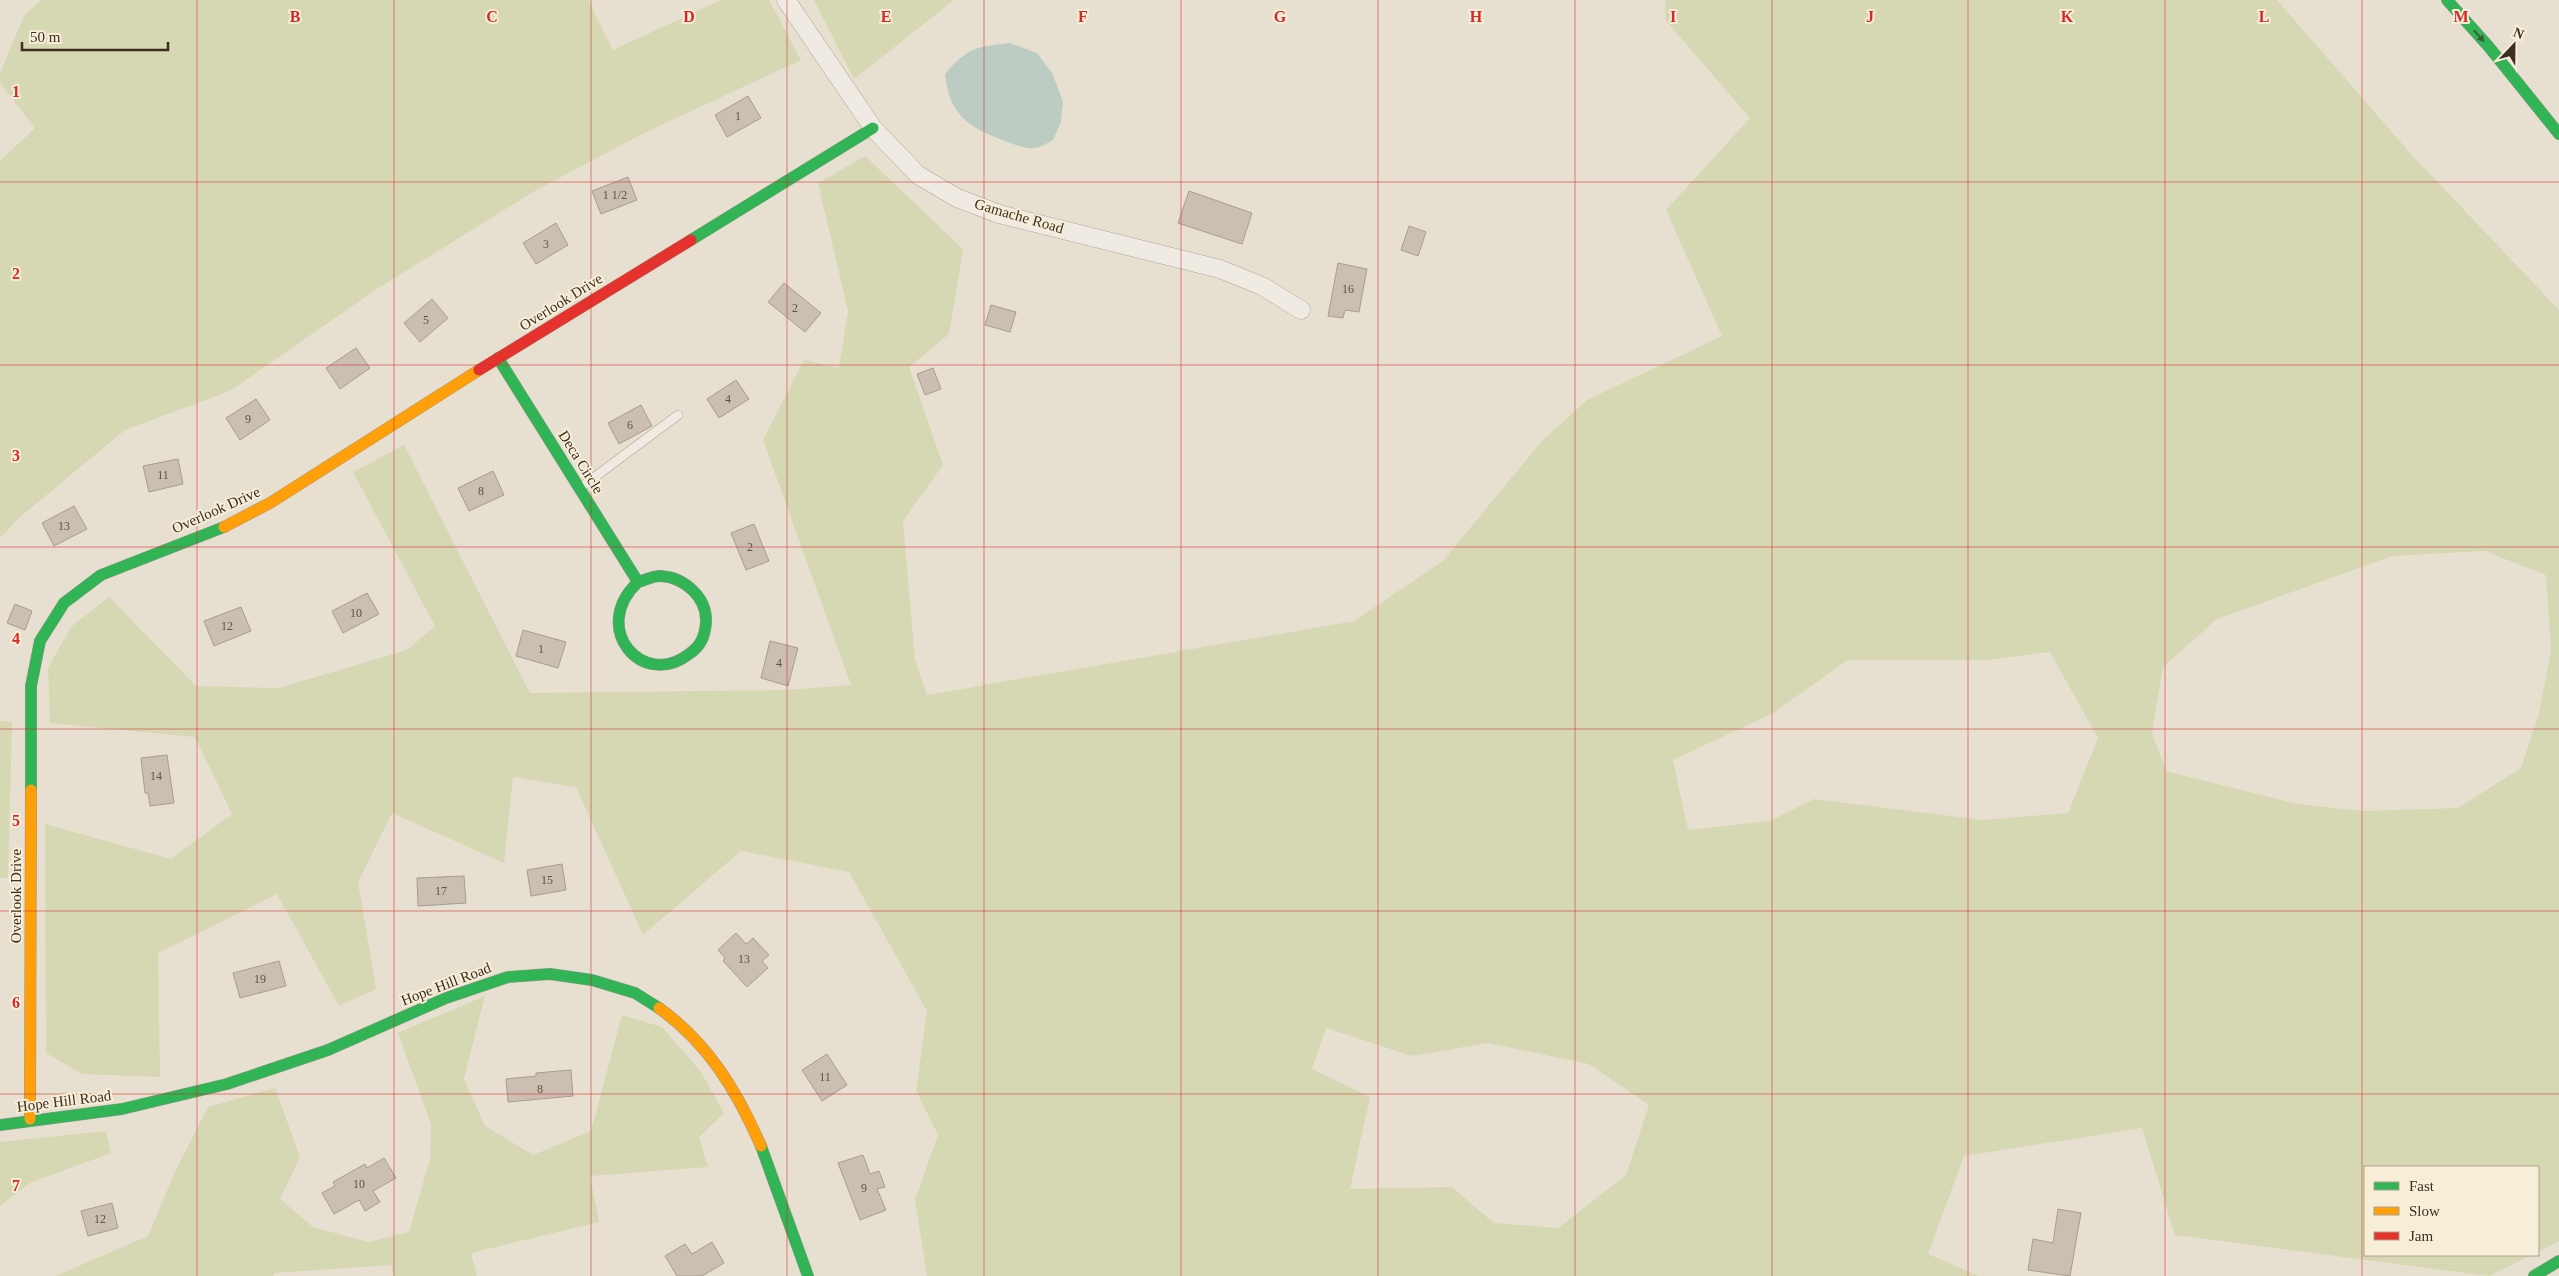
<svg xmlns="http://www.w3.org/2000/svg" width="2559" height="1276" font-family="Georgia,serif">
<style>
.green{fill:#d6d7b3;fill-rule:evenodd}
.water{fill:#bcccc2}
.building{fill:#cbbfb2;stroke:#a89c90}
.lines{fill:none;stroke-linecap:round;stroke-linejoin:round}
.lane-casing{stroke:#ada599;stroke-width:10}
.street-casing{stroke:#ada599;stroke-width:19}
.fast-casing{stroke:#9c958a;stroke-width:12}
.slow-casing{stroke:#9c958a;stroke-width:12}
.jam-casing{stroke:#9c958a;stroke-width:12}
.lane{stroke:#efebe3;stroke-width:9}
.street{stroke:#efebe3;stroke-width:18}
.fast{stroke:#30b455;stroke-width:11}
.slow{stroke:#ff9f0a;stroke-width:11}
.jam{stroke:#e5322d;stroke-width:11}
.oneway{fill:#385d33}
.grid{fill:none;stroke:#d62828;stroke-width:1;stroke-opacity:0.55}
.labels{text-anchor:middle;stroke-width:4;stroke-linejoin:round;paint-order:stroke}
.number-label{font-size:12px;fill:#605244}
.street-label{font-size:15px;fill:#3d2e20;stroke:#f7eed8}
.grid-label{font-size:16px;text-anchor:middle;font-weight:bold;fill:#d62828;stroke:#f7eed8;stroke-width:4;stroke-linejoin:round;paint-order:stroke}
</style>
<rect width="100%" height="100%" fill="#e7e0d1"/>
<path class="green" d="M41,0H588L613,50L721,0H769L801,60L642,134L533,192L377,289L230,391L125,430L20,517L0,538V161L35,128L0,83V73L24,16Z
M814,0H954L854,79Z
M1665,0H2277L2410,153L2559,310V1241L2538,1252V1167H2365V1255H2532L2489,1276L2175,1235L2142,1128L1964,1156L1928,1254L1979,1276H927L915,1200L938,1135L916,1091L927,1011L849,872L741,851L643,935L576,787L513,777L504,863L392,813L358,882L376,989L339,1006L277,894L158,953L160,1077L82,1074L46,1053L45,824L171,859L232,814L195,737L50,723L48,668L71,627L109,597L196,686L279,688L407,650L435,626L353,472L404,445L530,693L787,690L851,685L763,440L804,360L839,368L848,311L818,183L865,156L963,249L949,334L909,367L943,465L903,521L915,660L927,695L1354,621L1443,561L1541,442L1587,400L1722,336L1666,210L1750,118L1666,21ZM2485,551L2546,575L2551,651L2539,713L2521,768L2458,808L2363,811L2297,804L2166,771L2152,733L2163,667L2217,619L2392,556ZM2050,652L2098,738L2068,813L1983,820L1814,799L1770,821L1688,830L1673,760L1773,713L1848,660H1987ZM1326,1028L1412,1056L1487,1043L1589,1064L1649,1105L1626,1175L1558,1228L1494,1223L1452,1187L1350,1189L1370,1097L1312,1069Z
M0,721L12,722L8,878H0Z
M485,996L464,1079L485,1126L533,1155L591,1131L622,1015L662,1027L701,1072L724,1113L699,1137L708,1167L590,1176L599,1222L471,1253L477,1276H394L391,1265L274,1273V1276H56L148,1236L174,1174L208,1107L275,1088L300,1157L280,1199L313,1227L368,1242L409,1232L430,1159L431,1124L398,1033Z
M106,1131L111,1153L30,1183L0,1206V1142Z"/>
<path class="water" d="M1010,43L1037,53L1052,73L1063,101L1061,122L1053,140C1048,143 1041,147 1035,148C1026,149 1013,144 1005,141C968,127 949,115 945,74C968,47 976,47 1010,43Z"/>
<path class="building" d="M748,96L761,118L727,137L715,115Z
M628,177L637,200L601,214L592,191Z
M1189,191L1252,213L1242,244L1178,223Z
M556,223L568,245L536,264L523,243Z
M1409,226L1426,232L1418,256L1401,250Z
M1338,263L1367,269L1359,312L1345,310L1343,318L1328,316Z
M784,283L821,313L805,332L768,302Z
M432,299L448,318L420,342L404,323Z
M991,305L1016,312L1010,332L985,325Z
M356,348L370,368L340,389L326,368Z
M933,368L941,389L925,395L917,374Z
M736,380L749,399L719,418L707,399Z
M256,399L270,420L240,440L226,418Z
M641,405L652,426L619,444L608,423Z
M178,459L183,484L149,492L143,466Z
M493,471L504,495L469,511L458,488Z
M74,506L87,529L54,546L42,523Z
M754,524L769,561L746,570L731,533Z
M367,593L379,614L343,633L332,611Z
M15,604L32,611L25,630L7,623Z
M241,607L251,631L214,646L204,621Z
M523,630L566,642L558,668L516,656Z
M770,641L798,648L788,686L761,678Z
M167,755L174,803L150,806L148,793H145L141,758Z
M562,864L566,890L531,896L527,870Z
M464,876L466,903L418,906L417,878Z
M736,933L746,944L753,938L769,955L762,961L768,968L747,987L723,961L725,958L718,950Z
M279,961L286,986L240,998L233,973Z
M827,1054L847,1085L822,1101L802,1070Z
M571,1070L573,1096L508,1102L506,1079L536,1076V1073Z
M863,1155L870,1174L879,1171L885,1187L877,1189L886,1210L860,1220L838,1163Z
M384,1158L396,1178L373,1191L380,1202L365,1211L359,1200L334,1214L322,1193L335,1186L333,1182L365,1164L367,1168Z
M112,1203L118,1228L88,1236L81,1211Z
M2058,1209L2081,1213L2070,1276L2028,1270L2033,1239L2053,1243Z
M712,1242L724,1263L702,1276H677L665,1256L685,1244L692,1254Z"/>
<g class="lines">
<g class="lane-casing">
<path id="lane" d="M580,488L678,415"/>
</g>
<g class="street-casing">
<path id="street" d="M786,0L873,128L918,175L957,198L999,214L1220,269L1262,286L1301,310"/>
</g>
<g class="fast-casing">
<path id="fast" d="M2447,0L2489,47L2559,134
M691,240L873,128
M498,358L638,582C589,628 643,690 689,654C701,646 705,636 706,622C707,597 684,577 660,576C653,576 645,580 638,582
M31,790V686L40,641L64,603L101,575L224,527
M0,1125L122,1109L227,1084L328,1050L446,998L508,977L550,974L592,980L635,993L659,1008
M761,1146L808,1276
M2534,1276L2559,1261"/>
</g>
<g class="slow-casing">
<path id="slow" d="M224,527L270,503L479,370
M659,1008C708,1043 737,1091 761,1146
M30,1119L31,790"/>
</g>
<g class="jam-casing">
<path id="jam" d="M479,370L691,240"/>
</g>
<use href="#lane" class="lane"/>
<use href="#street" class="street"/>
<use href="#fast" class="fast"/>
<use href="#slow" class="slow"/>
<use href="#jam" class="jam"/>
</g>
<defs><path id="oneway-solid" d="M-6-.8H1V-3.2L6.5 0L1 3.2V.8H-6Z" transform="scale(1.25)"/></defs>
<use class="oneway" href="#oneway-solid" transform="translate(2479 36) rotate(48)"/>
<path class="grid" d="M197,0V1276M394,0V1276M591,0V1276M787,0V1276M984,0V1276M1181,0V1276M1378,0V1276M1575,0V1276M1772,0V1276M1968,0V1276M2165,0V1276M2362,0V1276M0,182H2559M0,365H2559M0,547H2559M0,729H2559M0,911H2559M0,1094H2559"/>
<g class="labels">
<g class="number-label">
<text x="738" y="120">1</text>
<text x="615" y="199">1 1/2</text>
<text x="546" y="248">3</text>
<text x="1348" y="293">16</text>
<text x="795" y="312">2</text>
<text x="426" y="324">5</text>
<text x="728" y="403">4</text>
<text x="248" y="423">9</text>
<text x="630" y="429">6</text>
<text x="163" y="479">11</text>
<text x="481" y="495">8</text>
<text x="64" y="530">13</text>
<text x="750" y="551">2</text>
<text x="356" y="617">10</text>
<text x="227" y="630">12</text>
<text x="541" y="653">1</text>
<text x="779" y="667">4</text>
<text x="156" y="780">14</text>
<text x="547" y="884">15</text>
<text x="441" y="895">17</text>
<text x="744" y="963">13</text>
<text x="260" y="983">19</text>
<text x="825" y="1081">11</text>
<text x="540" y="1093">8</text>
<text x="359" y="1188">10</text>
<text x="864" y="1192">9</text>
<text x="100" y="1223">12</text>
</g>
<g class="street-label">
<text transform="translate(1019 216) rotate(16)" y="5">Gamache Road</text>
<text transform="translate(561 302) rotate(-32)" y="5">Overlook Drive</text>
<text transform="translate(581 462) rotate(58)" y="5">Deca Circle</text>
<text transform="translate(216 510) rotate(-24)" y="5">Overlook Drive</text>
<text transform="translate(16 896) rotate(-90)" y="5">Overlook Drive</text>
<text transform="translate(446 984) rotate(-21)" y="5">Hope Hill Road</text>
<text transform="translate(64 1101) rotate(-7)" y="5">Hope Hill Road</text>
</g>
</g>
<g class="grid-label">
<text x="295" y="22">B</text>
<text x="492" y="22">C</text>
<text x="689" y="22">D</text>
<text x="886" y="22">E</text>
<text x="1083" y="22">F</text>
<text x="1280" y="22">G</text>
<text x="1476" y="22">H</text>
<text x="1673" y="22">I</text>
<text x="1870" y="22">J</text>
<text x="2067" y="22">K</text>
<text x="2264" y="22">L</text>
<text x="2461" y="22">M</text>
<text x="16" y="97">1</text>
<text x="16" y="279">2</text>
<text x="16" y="461">3</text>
<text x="16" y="644">4</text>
<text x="16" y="826">5</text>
<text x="16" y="1008">6</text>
<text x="16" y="1191">7</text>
</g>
<rect x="2364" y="1166" width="175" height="90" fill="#f7eed8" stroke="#ada18e"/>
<rect x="2374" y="1182" width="25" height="8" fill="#30b455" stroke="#ada18e"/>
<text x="2409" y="1191" font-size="15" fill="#3d2e20">Fast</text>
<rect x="2374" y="1207" width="25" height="8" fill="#ff9f0a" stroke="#ada18e"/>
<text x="2409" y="1216" font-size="15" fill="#3d2e20">Slow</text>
<rect x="2374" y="1232" width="25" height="8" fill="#e5322d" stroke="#ada18e"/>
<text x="2409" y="1241" font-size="15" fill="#3d2e20">Jam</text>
<g transform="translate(2514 45) rotate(22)" stroke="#f7eed8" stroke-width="4" paint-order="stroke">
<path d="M0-4L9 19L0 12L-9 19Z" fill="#3d2e20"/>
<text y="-8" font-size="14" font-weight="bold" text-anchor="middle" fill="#3d2e20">N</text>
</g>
<path d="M22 42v8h146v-8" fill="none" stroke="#3d2e20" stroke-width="2.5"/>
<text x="30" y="42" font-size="15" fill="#3d2e20" stroke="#f7eed8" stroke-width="4" paint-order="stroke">50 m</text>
</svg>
